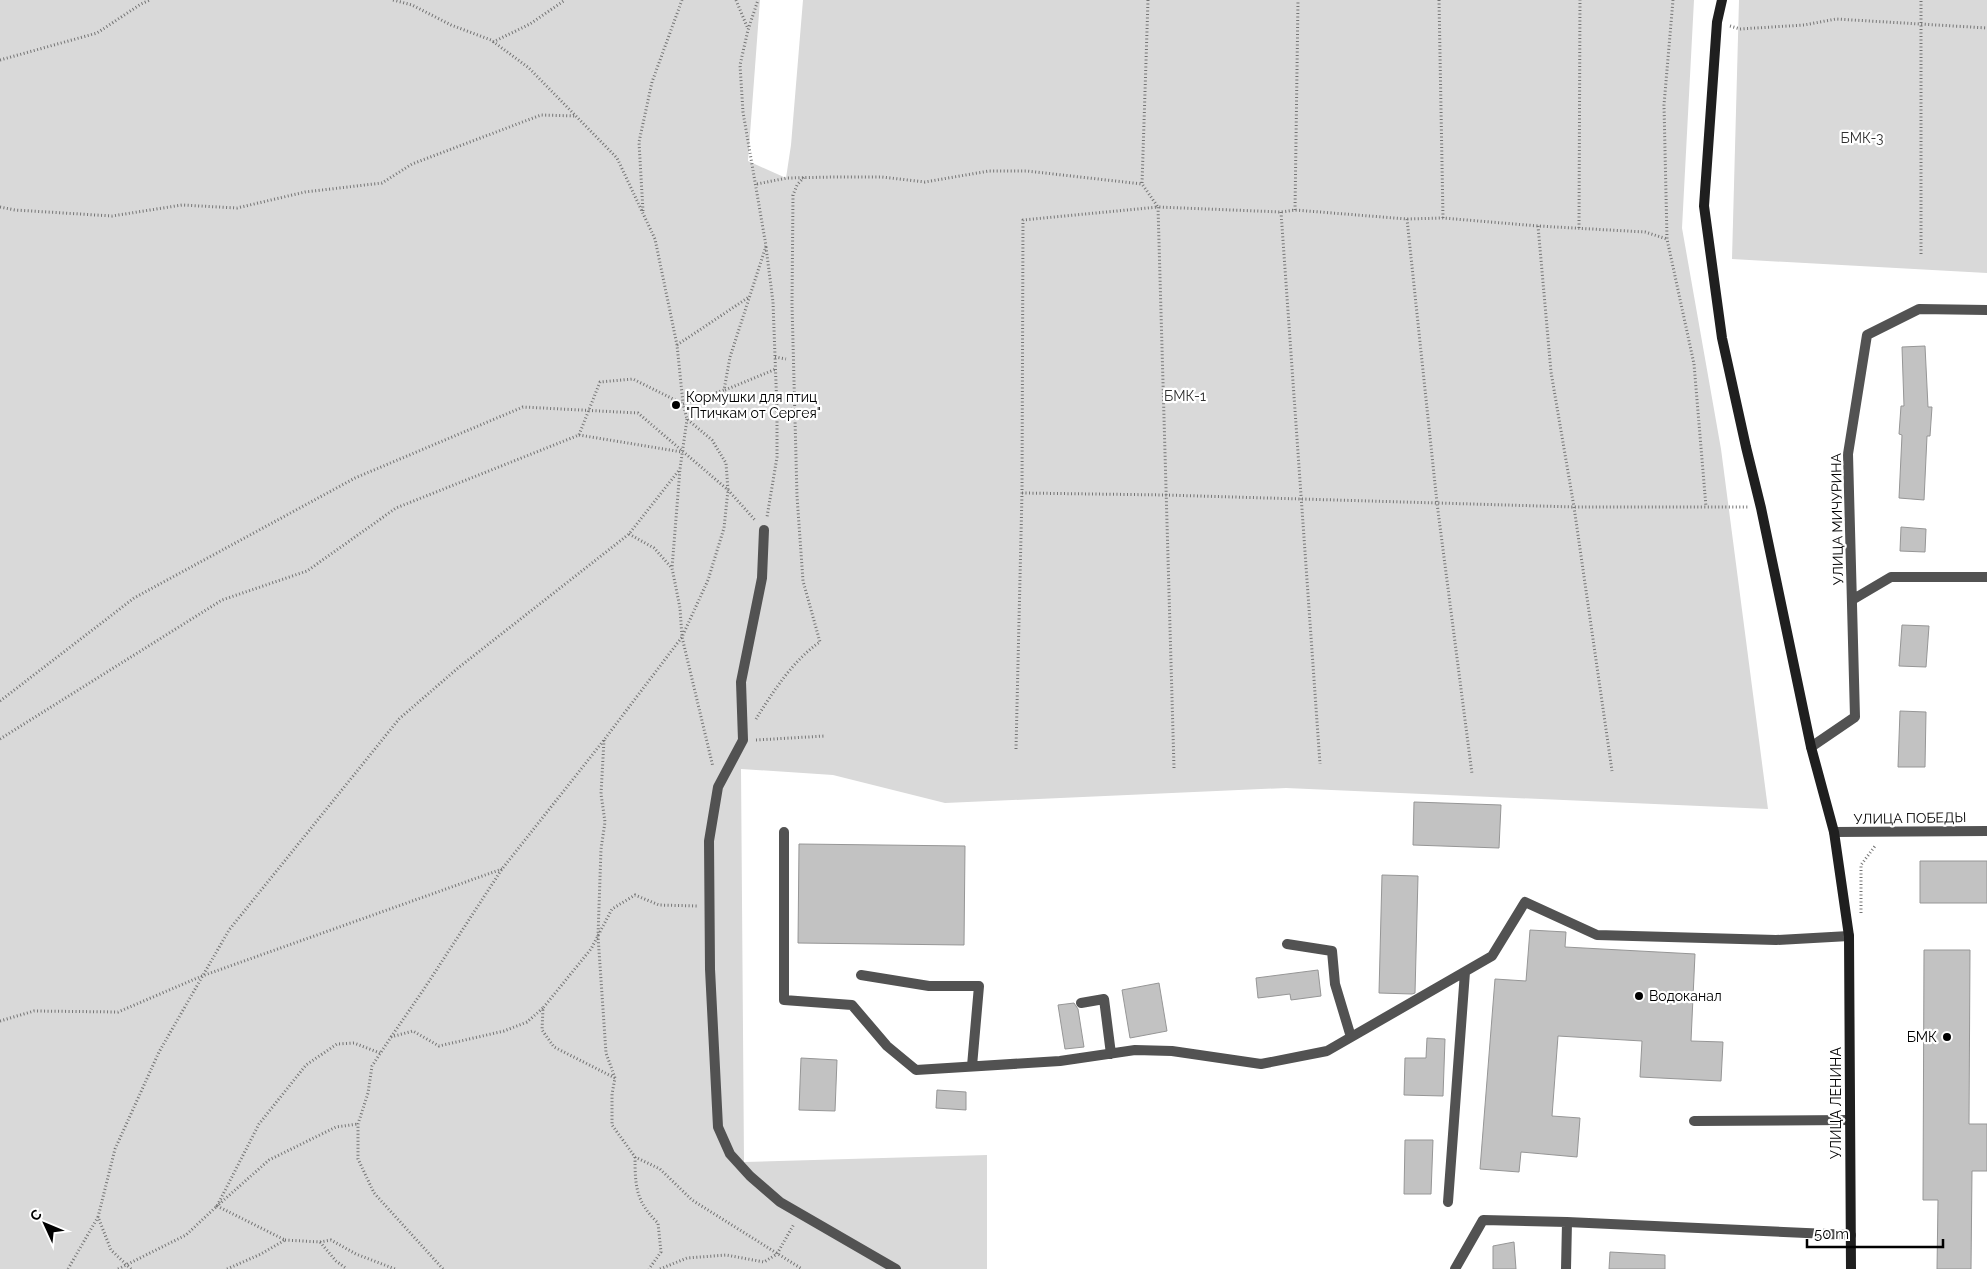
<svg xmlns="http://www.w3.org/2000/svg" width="1987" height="1269" font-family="Raleway,sans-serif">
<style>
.green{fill:#d9d9d9}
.building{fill:#c2c2c2;stroke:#969696}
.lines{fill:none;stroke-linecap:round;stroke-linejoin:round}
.path{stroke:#747474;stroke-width:3;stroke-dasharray:1 2.5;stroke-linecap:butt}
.lane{stroke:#525252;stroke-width:10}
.street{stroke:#525252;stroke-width:10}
.secondary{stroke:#1f1f1f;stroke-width:10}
.poi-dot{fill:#000;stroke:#fff;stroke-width:2}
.labels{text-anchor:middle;stroke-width:4.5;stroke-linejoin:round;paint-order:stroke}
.park-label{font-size:14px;fill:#303030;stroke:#fff}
.poi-label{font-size:14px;fill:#000;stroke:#fff;text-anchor:start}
.street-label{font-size:14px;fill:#000;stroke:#fff}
</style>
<rect width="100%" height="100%" fill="#fff"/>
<path class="green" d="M0,0H760L748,161L786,178L791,145L803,0H1694L1682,228L1721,449L1768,809L1286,788L945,803L833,775L741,769L744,1162L987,1155V1269H0Z
M1739,0H1987V273L1732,259Z"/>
<path class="building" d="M1925,346L1928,407H1932L1930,436H1927L1924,500L1899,498L1902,435L1899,434L1901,406H1904L1902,347Z
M1901,527L1926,529L1925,552L1900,551Z
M1902,625L1929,626L1926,667L1899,666Z
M1900,711L1926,712L1925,767H1898Z
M1414,802L1501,805L1499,848L1413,845Z
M799,844L965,846L964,945L798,943Z
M1920,861H1987V903H1920Z
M1382,875L1418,876L1415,993L1412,994L1379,993Z
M1530,930L1566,932L1565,947L1695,954L1691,1041L1723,1042L1721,1081L1640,1077L1642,1041L1558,1036L1552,1116L1580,1118L1577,1157L1521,1152L1519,1172L1480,1169L1495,979L1526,981Z
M1924,950H1970L1969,1124H1987V1171H1972L1971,1269H1937L1938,1200H1923Z
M1318,970L1321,996L1291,1000L1290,994L1258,998L1256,978Z
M1159,983L1167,1031L1130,1038L1122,990Z
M1074,1003L1078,1009L1084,1047L1065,1049L1058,1005Z
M1427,1038L1445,1039L1443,1096L1404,1095L1405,1058H1426Z
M801,1058L837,1060L835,1111L799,1110Z
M937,1090L966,1092V1110L936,1108Z
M1405,1140H1433L1431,1194H1404Z
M1514,1242L1516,1269H1493V1246Z
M1610,1252L1665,1255V1269H1609Z"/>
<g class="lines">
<path class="path" d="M393,0L412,5L451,25L491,40L529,68L617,158L655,239L677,345L683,403
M736,0L748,29
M1148,0L1142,184L1158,207L1281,212L1295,210L1407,219L1443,218L1538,226L1645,232L1667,239
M1439,0L1443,218
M1673,0L1664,105L1667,239L1694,364L1706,507
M1730,26L1740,29L1804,25L1836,19L1987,28
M493,42L530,24L565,0
M0,60L97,33L141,4L150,0
M757,184L787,178L834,177H882L925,182L989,171H1027L1142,184
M0,207L15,210L112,216L182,205L237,208L305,192L382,183L412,164L541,115L576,116
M1295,210L1298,0
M643,211L639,142L652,82L682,0
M1281,212L1320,764
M1407,219L1437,503L1472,774
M1538,226L1551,372L1574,507L1612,771
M1579,228L1580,0
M766,247L773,302L777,410V457L767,517
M1921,254V0
M677,345L749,297
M775,357L786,359
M725,390L776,369
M777,410L794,409
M687,419L680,469L672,568L680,608L682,637L713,767
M579,435L682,452
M1022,493L1165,495L1574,507H1748
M629,534L654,548L671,567
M0,701L134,598L355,478L523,407L638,413L728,490L755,520
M756,719C772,693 794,659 820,642L803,581L797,496L792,304L793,195L797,185L804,177
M0,739L222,600L307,571L396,508L579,435L600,382L633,379L683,404
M604,740L601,794L605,822L601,849L598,936L606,1053L615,1078L612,1094V1125L635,1157L660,1169L692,1200L802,1269
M756,740L825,736
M1016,749L1022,493L1023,220L1158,207L1174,768
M1861,913V865L1875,846
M0,1021L34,1011L118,1012L202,976L502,869
M391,1037L424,989L502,869L604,740L682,637L708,580L724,528L728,490L726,463L712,440L687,419L683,404L724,390L730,357L766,246L743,112L740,65L748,30L758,0
M615,1078L554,1047L542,1030L543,1008L591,949L612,909L635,895L659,905L697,906
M635,1157C635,1186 636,1202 658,1223L661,1252L649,1269
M285,1240L320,1242L336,1261L347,1269
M320,1242L331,1240L356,1254L395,1269
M68,1269L98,1217
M118,1269L186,1235L217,1206L259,1124L306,1065L337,1044L354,1043L380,1053
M131,1269L111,1250L98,1217L115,1149L159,1052L229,930L399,719L458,668L629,534L680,469
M227,1269L261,1254L285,1240L217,1206L269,1160L336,1127L358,1124
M443,1269L374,1193L358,1159V1124L368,1093L372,1066L391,1037L413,1031L439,1046L504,1031L527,1022L543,1008
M660,1269L687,1258L726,1255L764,1262L777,1254L794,1224"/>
<path class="lane" d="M784,832V1000L852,1005L887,1046L916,1070L1060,1061L1135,1050L1172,1051L1261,1064L1327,1051L1492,956L1525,902L1597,935L1776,940L1849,936
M1287,944L1332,951L1335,984L1351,1037
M861,975L929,986H979L972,1066
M1081,1003L1104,999L1111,1054
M1694,1121L1850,1120
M1448,1202L1465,972
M1455,1269L1483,1220L1567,1222L1851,1235
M1566,1269L1567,1222"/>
<path class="street" d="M764,530L762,578L741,682L743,740L718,787L709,841L710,969L718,1127L730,1154L750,1176L780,1202L896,1269
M1852,600L1891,577H1987
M1811,747L1855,717L1848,454L1867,335L1919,309L1987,310
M1834,832L1987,831"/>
<path class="secondary" d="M1722,0L1717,22L1704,206L1722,338L1746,447L1761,508L1811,747L1834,832L1849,936L1851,1269"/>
</g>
<g class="poi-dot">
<circle cx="676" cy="405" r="5"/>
<circle cx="1639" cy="996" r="5"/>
<circle cx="1947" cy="1037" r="5"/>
</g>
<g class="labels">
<g class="park-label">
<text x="1862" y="143">БМК-3</text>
<text x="1185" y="401">БМК-1</text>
</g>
<g class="poi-label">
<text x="686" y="402">Кормушки для птиц<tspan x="686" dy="16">"Птичкам от Сергея"</tspan></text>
<text x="1649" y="1001">Водоканал</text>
<text x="1937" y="1042" text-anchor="end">БМК</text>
</g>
<g class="street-label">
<text transform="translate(1837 519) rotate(-91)" y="5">УЛИЦА МИЧУРИНА</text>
<text transform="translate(1910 818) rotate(-1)" y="5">УЛИЦА ПОБЕДЫ</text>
<text transform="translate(1836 1103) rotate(-90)" y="5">УЛИЦА ЛЕНИНА</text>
</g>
</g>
<g transform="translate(45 1224) rotate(314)" stroke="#ffffff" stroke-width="4" paint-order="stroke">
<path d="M0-4L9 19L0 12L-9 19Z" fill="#000000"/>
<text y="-8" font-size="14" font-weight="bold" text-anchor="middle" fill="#000000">С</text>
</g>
<path d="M1807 1239v8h136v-8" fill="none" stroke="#000000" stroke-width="2.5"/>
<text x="1814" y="1239" font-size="15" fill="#000000" stroke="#ffffff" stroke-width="4" paint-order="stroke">50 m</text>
</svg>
